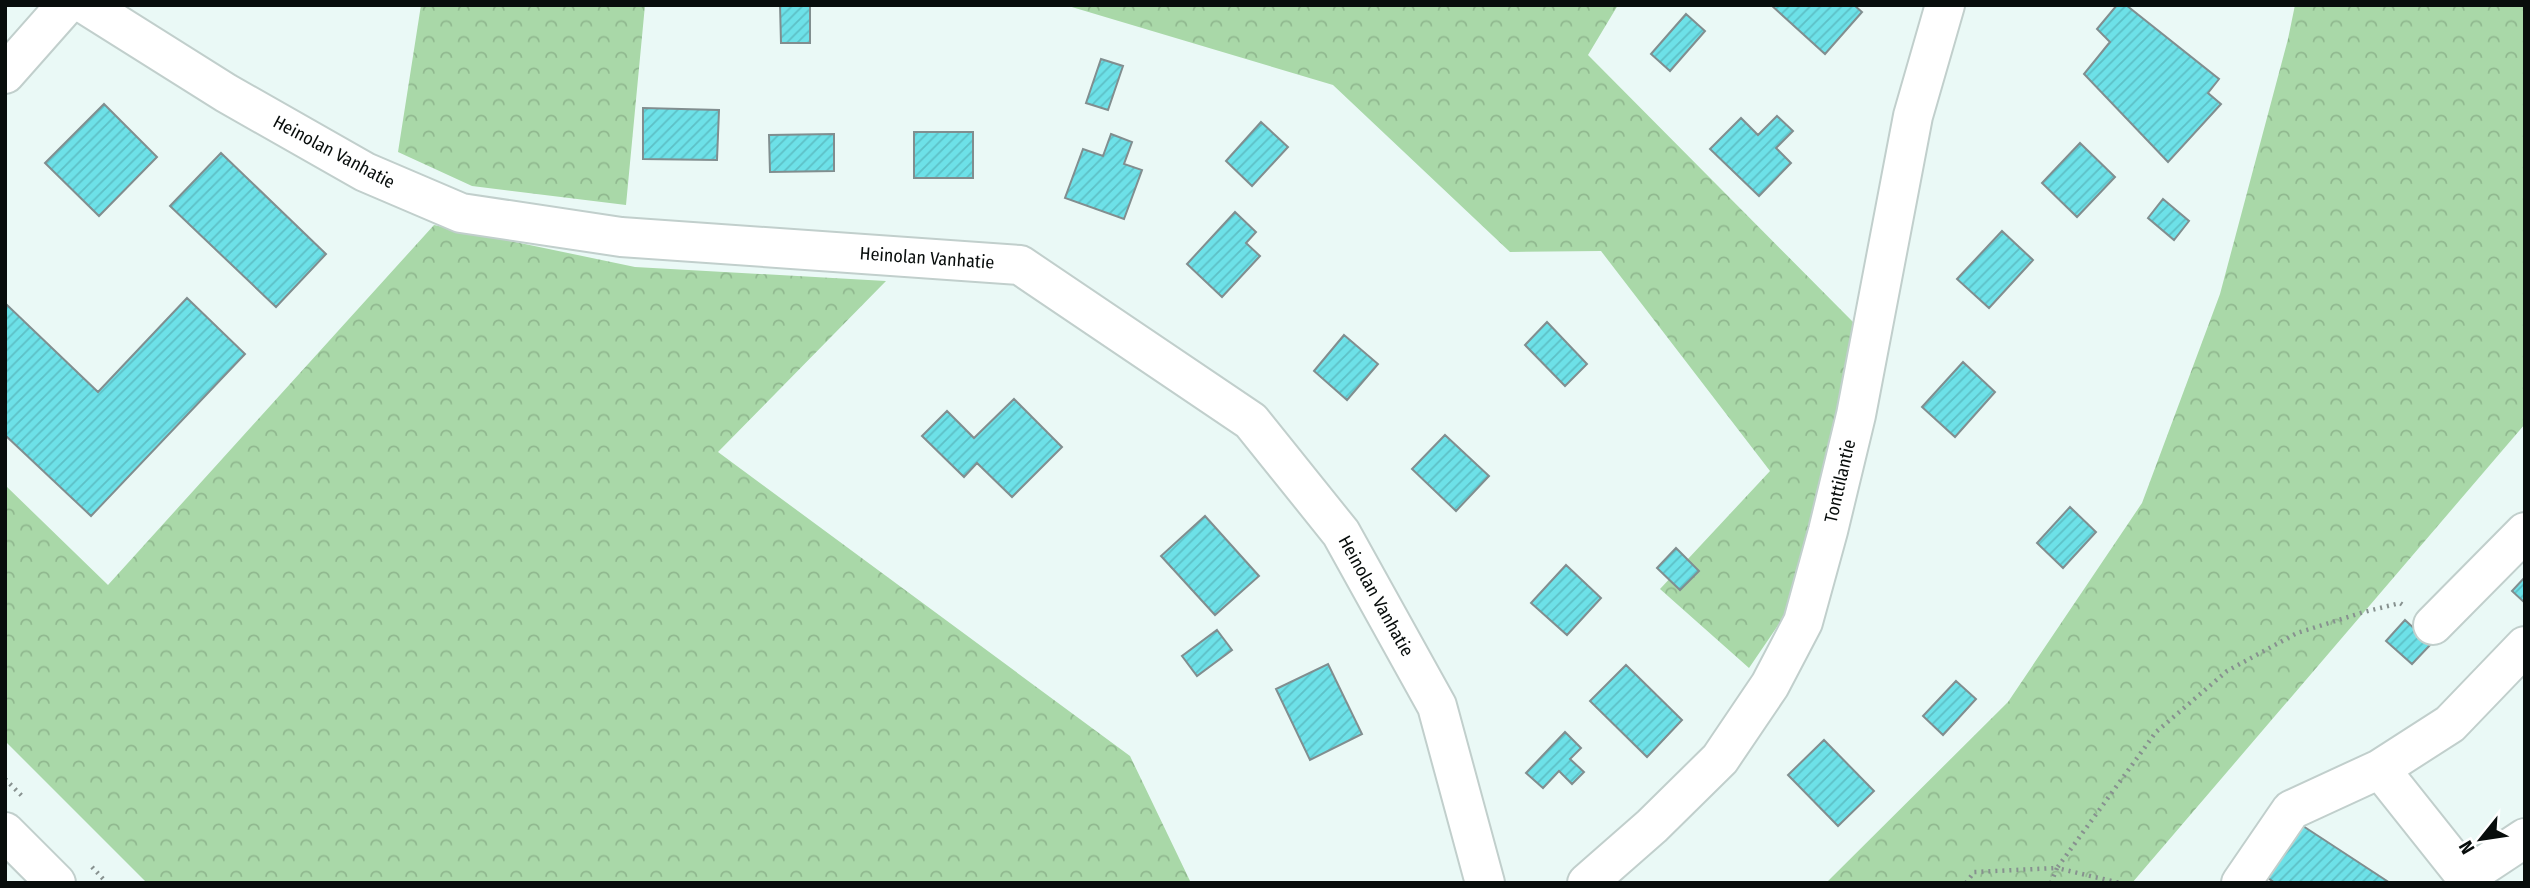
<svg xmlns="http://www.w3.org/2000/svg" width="2530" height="888" font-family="'Fira Sans Condensed',sans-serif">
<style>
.forest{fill:url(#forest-crowns)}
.building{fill:url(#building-hatch);stroke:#818e8f;stroke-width:2}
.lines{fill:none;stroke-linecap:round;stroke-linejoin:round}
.minor-casing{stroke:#c1cfcc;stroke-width:42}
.major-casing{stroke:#c1cfcc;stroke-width:42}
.path{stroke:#87918f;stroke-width:4.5;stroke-dasharray:2 5;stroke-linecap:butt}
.minor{stroke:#fff;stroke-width:38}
.major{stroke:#fff;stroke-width:38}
.labels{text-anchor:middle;stroke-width:7;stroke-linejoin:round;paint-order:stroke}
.street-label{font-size:18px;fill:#080d0c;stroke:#fff}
</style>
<defs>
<pattern id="forest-crowns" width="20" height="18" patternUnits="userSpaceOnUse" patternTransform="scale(1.75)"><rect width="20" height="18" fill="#a9d8a8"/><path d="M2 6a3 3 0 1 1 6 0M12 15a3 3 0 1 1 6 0" fill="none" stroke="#90b88f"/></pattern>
<pattern id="building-hatch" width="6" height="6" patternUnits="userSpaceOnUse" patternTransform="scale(1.75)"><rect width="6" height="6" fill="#6de1e8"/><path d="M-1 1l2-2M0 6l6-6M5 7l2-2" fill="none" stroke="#5dc0c6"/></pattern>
</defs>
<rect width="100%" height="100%" fill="#eaf9f6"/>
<path class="forest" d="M421,5H645L626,205L472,186L398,152Z
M1065,5H1618L1588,55L1855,324L1820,497L1783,618L1749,668L1660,589L1770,471L1601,251L1510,252L1333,85Z
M2295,5H2525V424L2132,883H1826L2008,702L2142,503L2220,294L2288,39Z
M434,225L635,267L886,281L718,452L1130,756L1191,883H147L5,741V485L108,585Z"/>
<path class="building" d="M780,5H810V43H781Z
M1771,5H1854L1862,12L1825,54Z
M2117,5H2126L2219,79L2208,93L2221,104L2168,162L2084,74L2110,42L2097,29Z
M1686,14L1705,31L1670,71L1651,54Z
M1101,59L1123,66L1108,110L1086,103Z
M104,104L157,157L99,216L45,163Z
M643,108L719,110L717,160L643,159Z
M1777,116L1793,131L1776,148L1791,163L1759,196L1710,149L1741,118L1758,135Z
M1261,122L1288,147L1252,186L1226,161Z
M914,132H973V178H914Z
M834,134V171L770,172L769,135Z
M1111,134L1132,142L1124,164L1142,170L1124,219L1065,198L1083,149L1103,156Z
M2080,143L2115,177L2077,217L2042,183Z
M221,153L326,254L276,307L170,206Z
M2163,199L2189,221L2174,240L2148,218Z
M1235,212L1256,232L1246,243L1260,256L1222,297L1187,264Z
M2002,231L2033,260L1989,308L1957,279Z
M187,298L245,354L91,516L5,435V303L98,392Z
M1547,322L1587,364L1565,386L1525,345Z
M1344,335L1378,364L1347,400L1314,371Z
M1963,362L1995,392L1955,437L1922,407Z
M1014,399L1062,447L1012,497L977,463L964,477L922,436L947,411L974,438Z
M1445,435L1489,476L1456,511L1412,469Z
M2070,507L2096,532L2063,568L2037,543Z
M1205,516L1259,576L1215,615L1161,556Z
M1676,548L1699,571L1680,590L1657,568Z
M1566,565L1601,598L1567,635L1531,603Z
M2525,577V603L2512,591Z
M2405,620L2431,644L2412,664L2386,641Z
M1217,630L1232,650L1197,676L1182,656Z
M1328,664L1362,734L1310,760L1276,689Z
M1626,665L1682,720L1647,757L1590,701Z
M1956,681L1976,699L1943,735L1923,716Z
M1565,732L1581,748L1570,759L1584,772L1572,784L1559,771L1543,788L1526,773Z
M1824,740L1874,791L1838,826L1788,775Z
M2303,826L2390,883H2275L2268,878Z"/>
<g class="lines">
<g class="minor-casing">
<path id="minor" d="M86,5L226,93L365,172L461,213L621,237L1020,265L1251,421L1341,533L1437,706L1485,883
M5,74L66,5
M2433,625L2525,532
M2380,769L2466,877L2525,838
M1587,883L1652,826L1720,759L1770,685L1803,622L1828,531L1856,415L1913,116L1945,5
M2241,883L2291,810L2380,769L2450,724L2525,646"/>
</g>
<g class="major-casing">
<path id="major" d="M5,832L56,883"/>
</g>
<path class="path" d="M5,779L24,798
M92,867L107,883
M1966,883L1974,872L2057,868L2156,732L2227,671L2297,633L2364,612L2400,603L2403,605
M2051,883L2057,868L2120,883"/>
<use href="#minor" class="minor"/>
<use href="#major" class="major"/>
</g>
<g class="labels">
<g class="street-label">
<text transform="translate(334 152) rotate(28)" y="6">Heinolan Vanhatie</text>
<text transform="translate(927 258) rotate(4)" y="6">Heinolan Vanhatie</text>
<text transform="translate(1840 481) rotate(-77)" y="6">Tonttilantie</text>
<text transform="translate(1376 596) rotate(61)" y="6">Heinolan Vanhatie</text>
</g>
</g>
<rect width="2530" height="888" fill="none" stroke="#080d0c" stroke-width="14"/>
<g transform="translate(2481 839) rotate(240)" stroke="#ffffff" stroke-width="5" paint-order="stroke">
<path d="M0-5L12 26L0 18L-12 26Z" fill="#080d0c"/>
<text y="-10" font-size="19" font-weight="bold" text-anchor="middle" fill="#080d0c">N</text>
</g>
</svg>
